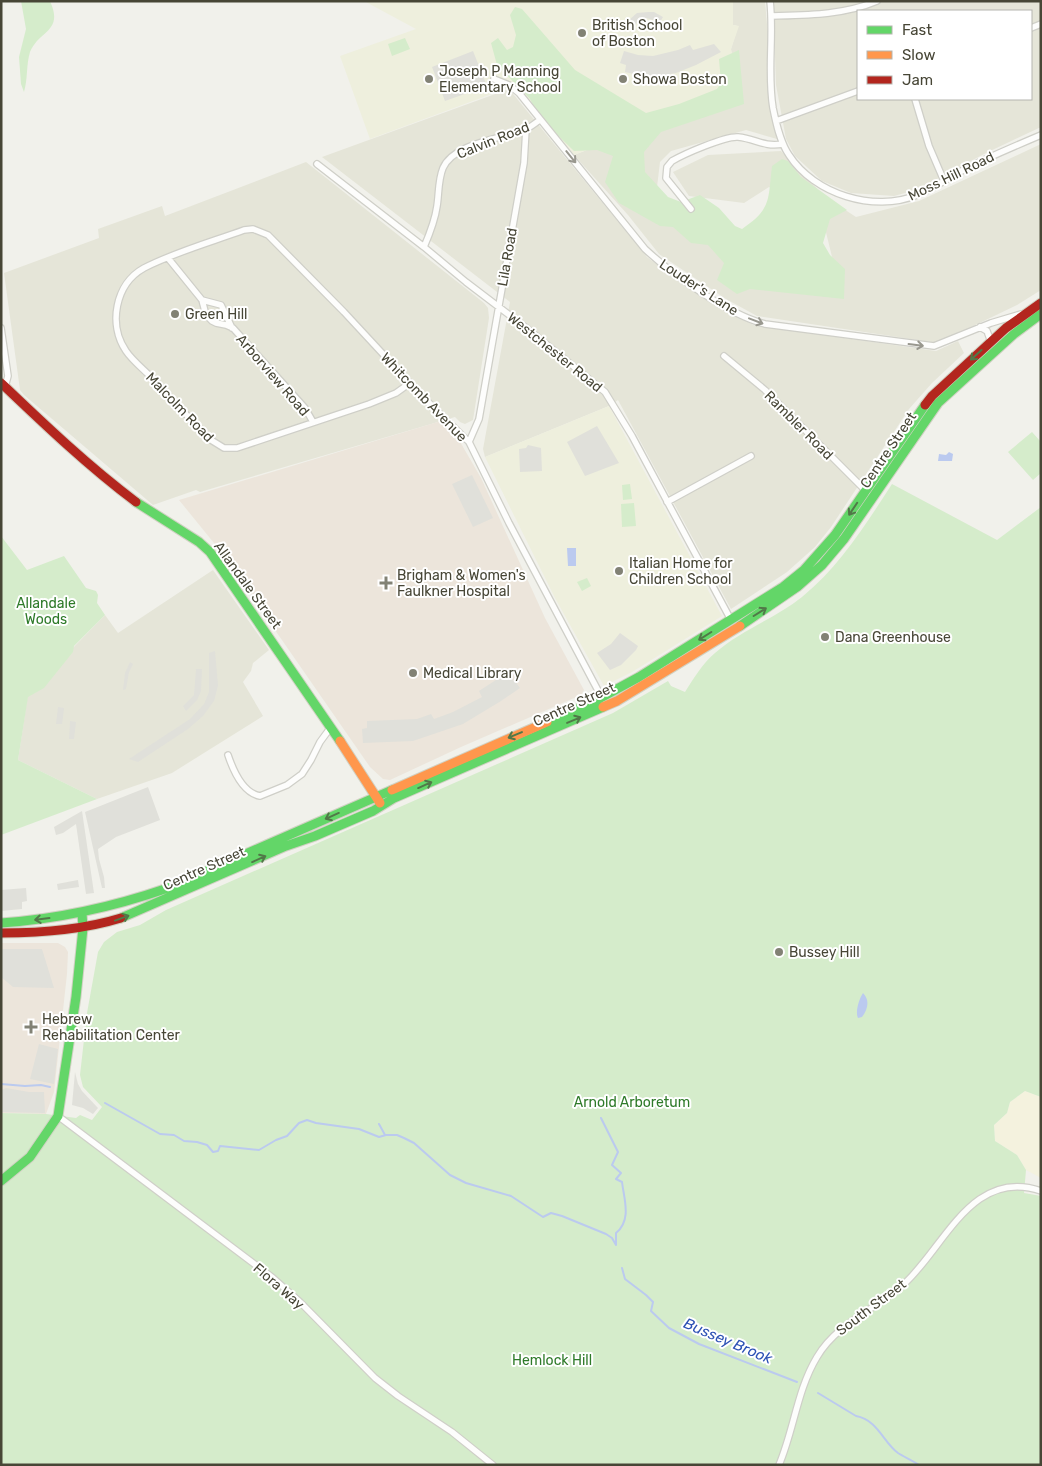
<svg xmlns="http://www.w3.org/2000/svg" width="1042" height="1466" font-family="Rubik,sans-serif">
<style>
.residential{fill:#e5e5d8;fill-rule:evenodd}
.commercial{fill:#f4f2de}
.education{fill:#eeefdd}
.medical{fill:#ece5db}
.green{fill:#d5eccb}
.parking{fill:#e0e0da}
.water{fill:#bbcaef}
.lines{fill:none;stroke-linecap:round;stroke-linejoin:round}
.stream{stroke:#bbcaef;stroke-width:2}
.street-casing{stroke:#cfcfc8;stroke-width:8}
.fast-casing{stroke:#d1d1c3;stroke-width:11}
.slow-casing{stroke:#d1d1c3;stroke-width:11}
.jam-casing{stroke:#d1d1c3;stroke-width:11}
.street{stroke:#fdfdfc;stroke-width:5.5}
.fast{stroke:#63d668;stroke-width:9}
.slow{stroke:#ff974d;stroke-width:9}
.jam{stroke:#b3261e;stroke-width:9}
.oneway{stroke:#99988f}
.oneway2{stroke:#517848}
.poi-dot{fill:#828275;stroke:#fff;stroke-width:2}
.labels{text-anchor:middle;stroke-width:4;stroke-linejoin:round;paint-order:stroke}
.poi-label{font-size:14px;fill:#474636;stroke:#fff;text-anchor:start}
.street-label{font-size:14px;fill:#474636;stroke:#fff}
.park-label{font-size:14px;fill:#2e7a29;stroke:#fff}
.water-label{font-size:15px;font-style:italic;fill:#2e52b5;stroke:#fff}
</style>
<rect width="100%" height="100%" fill="#f1f1eb"/>
<path class="residential" d="M733,1H765L777,139L746,130L671,151L660,162L657,187L661,208L836,273L822,216L769,187L744,203L689,196L673,172L708,155L781,151L824,196L856,217L919,201L1041,144V290L1017,305L938,343L757,316L726,299L659,254L628,215L574,155L737,92L731,49L738,26L733,25Z
M773,1H1041V127L986,153L916,190L894,196L851,193L822,181L795,156L786,139L776,85ZM858,11H1031V99H858Z
M509,89L647,257L687,287L753,325L936,351L958,341L964,353L932,383L909,409L831,527L815,547L787,572L731,609L618,400L609,406L485,457L483,449L510,302L322,157Z
M306,162L484,303L488,308L489,318L473,420L465,424L460,422L455,417L200,492L196,490L153,505L24,395L20,390L4,273L99,238L98,229L162,206L165,216Z
M213,570L269,650L253,663L251,671L243,682L263,716L172,773L97,799L18,760L28,694L105,615L118,633Z"/>
<path class="commercial" d="M1025,1091L1041,1097V1178L1026,1170L1017,1155L995,1141L994,1125L1007,1113L1010,1102Z"/>
<path class="education" d="M364,1H733V25L739,26L731,49L738,91L574,155L516,85L370,139L340,56L416,29Z
M609,406L722,616L632,672L604,686L555,598L485,457Z"/>
<path class="medical" d="M441,421L459,440L481,478L545,618L584,690L581,695L461,747L390,780L383,779L370,767L218,548L179,500Z
M1,943H58L65,947L68,952L67,974L54,1092L46,1114L1,1113Z"/>
<path class="green" d="M21,1H50C64,32 39,30 30,52C26,65 28,79 24,92L21,84L19,57L26,29Z
M515,7L522,9L575,70L646,113L679,104L717,89L721,83L719,59L739,50L744,104L661,132L644,152L645,172L668,197L681,202L700,195L719,208L735,226L742,229C772,209 768,199 772,166L782,159L788,161L801,177L847,210L830,219L823,243L830,255L845,269L844,299L750,289L737,294L717,280L724,263L708,245L691,243L673,227L660,226L619,203L605,182L613,156L597,150L574,151L539,117L530,99L497,65L491,43L498,38L507,50L513,47L516,35L510,15Z
M405,38L410,49L392,56L388,44Z
M1032,432L1041,442V473L1033,480L1008,452Z
M630,484L632,499L623,500L622,485Z
M892,484L997,540L1041,507V1097L1025,1091L1010,1102L1007,1113L994,1125L995,1141L1017,1155L1026,1170L1024,1193L1041,1196V1465H1V1113L46,1114L76,1118L80,1115L92,1120L102,1107L83,1087L80,1075L87,1013L98,952L104,942L117,932L140,925L166,910L613,713L668,681L671,686L685,692C694,678 702,664 715,653C741,630 776,618 802,597C840,566 866,524 892,484Z
M634,503L636,526L622,527L621,504Z
M1,536L27,570L64,556L86,588L96,591L98,595L97,603L105,615L74,646L73,652L44,688L28,697L18,760L97,799L1,835Z
M587,578L591,586L582,591L577,582Z"/>
<path class="parking" d="M648,12H654L663,17L660,22L646,18L639,21L632,28L627,26L630,19L637,13Z
M714,44L721,52L696,65L676,73L658,76L638,75L625,72L626,65L620,63L624,51L638,55L653,56L678,50L690,45L693,50Z
M473,51L487,86L445,101L432,67Z
M597,426L619,463L585,476L567,442Z
M528,445L541,448L542,471L520,472L519,449L526,448Z
M472,475L493,518L473,527L452,484Z
M620,633L638,646L636,650L621,665L610,670L597,653L611,644Z
M215,651L218,685L214,701L203,716L188,729L138,762L129,759L190,719L204,704L209,692V653Z
M130,662L133,664L129,672L126,689L123,690L125,673Z
M196,669H202L201,691L197,700L186,711L183,706L194,695Z
M502,676L515,681L520,688L501,701L463,724L413,741L363,743L362,729L367,728V721L417,719L431,714L434,719L453,712L482,697L479,691Z
M58,707L64,708L62,724H56Z
M70,721L76,722L74,739H69Z
M148,787L160,820L116,837L98,849L99,859L104,877L105,888H102L85,812Z
M82,811L94,893L86,894L76,824L63,833L56,835L54,827Z
M78,880L79,887L58,890L57,884Z
M26,888L27,901L22,902V909L1,911V890Z
M1,949H42L54,988L13,987L1,977Z
M39,1044L58,1049L54,1084L30,1079Z
M75,1072L78,1084L82,1091L98,1108L93,1114L83,1108L72,1105Z
M6,1088L29,1092H44L45,1113L1,1112V1090Z"/>
<path class="water" d="M949,452L953,454L952,461H938L939,454L946,455Z
M567,548H576V566H568Z
M863,993C870,1000 868,1009 862,1017L858,1018C855,1012 859,999 863,993Z"/>
<g class="lines">
<path class="stream" d="M1,1084L25,1086L41,1085L50,1087
M105,1103L160,1134L174,1135L184,1141L197,1142L207,1145L213,1152L218,1151L220,1146L259,1150L276,1140L287,1136L299,1123L307,1120L316,1123L359,1129L379,1137L386,1135H397L404,1138L414,1143L450,1175L466,1183L511,1196L543,1217L551,1213L562,1216L606,1234L612,1238L616,1245
M601,1118L618,1152L612,1165L621,1173L616,1179L622,1182C624,1199 632,1220 616,1233V1245
M379,1124L385,1135
M622,1268L625,1279L646,1295L653,1302L651,1311L669,1328L699,1344L797,1382
M818,1393L856,1416C878,1420 883,1442 898,1453C904,1457 912,1460 919,1465"/>
<g class="street-casing">
<path id="street" d="M770,1C774,36 767,73 773,108C776,123 780,142 789,155C814,194 874,213 917,195C934,188 949,178 965,169C989,157 1015,146 1041,135
M772,16C807,15 844,15 877,1
M1031,28L1041,24
M494,79L509,85L519,93L645,249C673,275 729,315 765,324L934,346L991,323L1021,314
M915,99L929,146L944,181
M776,121L858,91
M317,164L424,247L466,282L529,330L605,392L632,436L731,620
M691,209L666,178L667,167L672,161C684,154 725,136 738,137C757,139 762,147 783,144
M424,247C430,233 435,221 437,206C439,194 438,180 443,168C454,143 501,139 524,130C530,128 535,123 540,120
M168,258L202,300L206,315L212,321L216,323L226,325L233,328L305,408L313,422
M202,300L221,305L232,328
M980,327L987,331L991,342
M1,328L8,376L5,387
M724,356L765,390L867,492
M410,383L396,393L369,404L237,448H224L211,440C190,419 170,398 150,376C142,368 132,360 126,351C108,325 115,284 144,268C175,252 211,242 244,230L253,229L268,235L344,312L420,394L469,442L509,523L602,698
M469,442L479,419L524,163L526,129
M667,502L751,456
M228,755C233,770 243,793 260,796L287,785L302,774L311,760L320,742L331,727
M58,1116L273,1278L300,1302L375,1378L398,1396L452,1432L493,1465
M779,1465C794,1430 797,1390 817,1357C837,1323 875,1310 904,1284C944,1248 972,1167 1041,1191"/>
</g>
<g class="fast-casing">
<path id="fast" d="M136,502L199,542L210,552L340,741
M740,626L797,587L822,565L844,539L938,403L1014,334L1041,314
M547,722L591,703L639,677L783,587L804,570L835,535L925,405
M121,918L286,846L315,836L373,811L394,798L603,707
M1,923C59,919 113,907 168,888L392,790
M1,1181L30,1157L58,1116L76,997L83,928L82,913"/>
</g>
<g class="slow-casing">
<path id="slow" d="M603,707L617,701L740,626
M340,741L380,803
M392,790L547,722"/>
</g>
<g class="jam-casing">
<path id="jam" d="M1,383C44,424 88,466 136,502
M925,405L932,396L1006,328L1041,303
M1,933C42,933 82,930 121,918"/>
</g>
<use href="#street" class="street"/>
<use href="#fast" class="fast"/>
<use href="#slow" class="slow"/>
<use href="#jam" class="jam"/>
</g>
<defs><path id="oneway-shaft" d="M-6 0H5M1.5-3L5.5 0L1.5 3" fill="none" stroke-width="1.6" stroke-linecap="round" stroke-linejoin="round" transform="scale(1.25)"/></defs>
<g class="oneway">
<use href="#oneway-shaft" transform="translate(571 157) rotate(51)"/>
<use href="#oneway-shaft" transform="translate(756 321) rotate(21)"/>
<use href="#oneway-shaft" transform="translate(916 345) rotate(7)"/>
</g>
<g class="oneway2">
<use href="#oneway-shaft" transform="translate(976 355) rotate(138)"/>
<use href="#oneway-shaft" transform="translate(853 509) rotate(124)"/>
<use href="#oneway-shaft" transform="translate(760 612) rotate(-32)"/>
<use href="#oneway-shaft" transform="translate(705 636) rotate(148)"/>
<use href="#oneway-shaft" transform="translate(574 720) rotate(-23)"/>
<use href="#oneway-shaft" transform="translate(515 735) rotate(157)"/>
<use href="#oneway-shaft" transform="translate(425 785) rotate(-24)"/>
<use href="#oneway-shaft" transform="translate(332 816) rotate(156)"/>
<use href="#oneway-shaft" transform="translate(259 859) rotate(-24)"/>
<use href="#oneway-shaft" transform="translate(122 918) rotate(-20)"/>
<use href="#oneway-shaft" transform="translate(42 919) rotate(173)"/>
</g>
<g class="poi-dot">
<circle cx="582" cy="33" r="5"/>
<circle cx="429" cy="79" r="5"/>
<circle cx="623" cy="79" r="5"/>
<circle cx="175" cy="314" r="5"/>
<circle cx="619" cy="571" r="5"/>
<path d="M383.5 575.5h5v5h5v5h-5v5h-5v-5h-5v-5h5z"/>
<circle cx="825" cy="637" r="5"/>
<circle cx="413" cy="673" r="5"/>
<circle cx="779" cy="952" r="5"/>
<path d="M28.5 1019.5h5v5h5v5h-5v5h-5v-5h-5v-5h5z"/>
</g>
<g class="labels">
<g class="poi-label">
<text x="592" y="30">British School<tspan x="592" dy="16">of Boston</tspan></text>
<text x="439" y="76">Joseph P Manning<tspan x="439" dy="16">Elementary School</tspan></text>
<text x="633" y="84">Showa Boston</text>
<text x="185" y="319">Green Hill</text>
<text x="629" y="568">Italian Home for<tspan x="629" dy="16">Children School</tspan></text>
<text x="397" y="580">Brigham &amp; Women's<tspan x="397" dy="16">Faulkner Hospital</tspan></text>
<text x="835" y="642">Dana Greenhouse</text>
<text x="423" y="678">Medical Library</text>
<text x="789" y="957">Bussey Hill</text>
<text x="42" y="1024">Hebrew<tspan x="42" dy="16">Rehabilitation Center</tspan></text>
</g>
<g class="street-label">
<text transform="translate(493 140) rotate(-22)" y="5">Calvin Road</text>
<text transform="translate(951 176) rotate(-26)" y="5">Moss Hill Road</text>
<text transform="translate(507 257) rotate(-80)" y="5">Lila Road</text>
<text transform="translate(699 287) rotate(33)" y="5">Louder's Lane</text>
<text transform="translate(555 352) rotate(39)" y="5">Westchester Road</text>
<text transform="translate(273 375) rotate(49)" y="5">Arborview Road</text>
<text transform="translate(424 397) rotate(46)" y="5">Whitcomb Avenue</text>
<text transform="translate(180 407) rotate(46)" y="5">Malcolm Road</text>
<text transform="translate(799 425) rotate(45)" y="5">Rambler Road</text>
<text transform="translate(888 450) rotate(-56)" y="5">Centre Street</text>
<text transform="translate(248 585) rotate(54)" y="5">Allandale Street</text>
<text transform="translate(574 704) rotate(-24)" y="5">Centre Street</text>
<text transform="translate(204 868) rotate(-24)" y="5">Centre Street</text>
<text transform="translate(279 1286) rotate(41)" y="5">Flora Way</text>
<text transform="translate(871 1307) rotate(-37)" y="5">South Street</text>
</g>
<g class="park-label">
<text x="46" y="608">Allandale<tspan x="46" dy="16">Woods</tspan></text>
<text x="632" y="1107">Arnold Arboretum</text>
<text x="552" y="1365">Hemlock Hill</text>
</g>
<g class="water-label">
<text transform="translate(728 1341) rotate(23)" y="5">Bussey Brook</text>
</g>
</g>
<rect width="1042" height="1466" fill="none" stroke="#474636" stroke-width="5"/>
<rect x="857" y="10" width="175" height="90" fill="#ffffff" stroke="#b5b5af"/>
<rect x="867" y="26" width="25" height="8" fill="#63d668" stroke="#b5b5af"/>
<text x="902" y="35" font-size="15" fill="#474636">Fast</text>
<rect x="867" y="51" width="25" height="8" fill="#ff974d" stroke="#b5b5af"/>
<text x="902" y="60" font-size="15" fill="#474636">Slow</text>
<rect x="867" y="76" width="25" height="8" fill="#b3261e" stroke="#b5b5af"/>
<text x="902" y="85" font-size="15" fill="#474636">Jam</text>
</svg>
